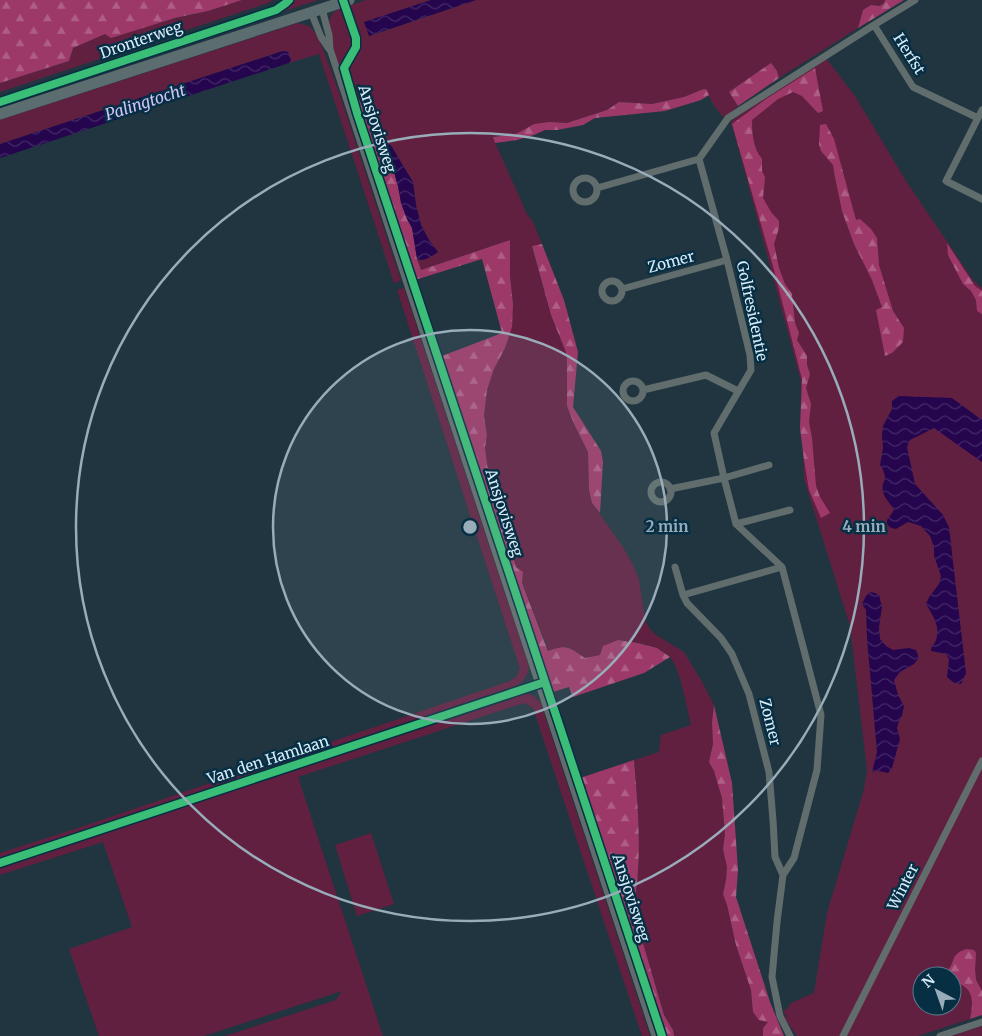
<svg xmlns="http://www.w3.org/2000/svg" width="982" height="1036" font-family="Merriweather,serif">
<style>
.green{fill:#622041;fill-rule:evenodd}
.forest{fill:url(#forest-firs)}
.water{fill:url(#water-waves)}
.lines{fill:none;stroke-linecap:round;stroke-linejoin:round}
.street{stroke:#606d6c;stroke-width:7}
.primary{stroke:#5b6d6f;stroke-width:11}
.cycleway-casing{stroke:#062f44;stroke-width:11}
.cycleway{stroke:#3abd76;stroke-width:8}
.ring{fill:none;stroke:#98acb9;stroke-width:2.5}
.labels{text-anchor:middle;stroke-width:5;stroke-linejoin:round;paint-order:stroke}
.street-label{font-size:15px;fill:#d8ecfa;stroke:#062f44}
.water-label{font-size:16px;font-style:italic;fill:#d2c4fa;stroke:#062f44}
.centre{fill:#98acb9;stroke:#062f44;stroke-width:2.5}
.ring-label{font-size:15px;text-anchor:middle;font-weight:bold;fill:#98acb9;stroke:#062f44;stroke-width:5;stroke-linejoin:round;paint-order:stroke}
</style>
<defs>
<pattern id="forest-firs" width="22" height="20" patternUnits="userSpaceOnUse" patternTransform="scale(1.25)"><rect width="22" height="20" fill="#9d3968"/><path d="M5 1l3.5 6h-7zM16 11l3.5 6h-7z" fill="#ae5f86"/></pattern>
<pattern id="water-waves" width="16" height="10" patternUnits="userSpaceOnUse" patternTransform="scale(1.25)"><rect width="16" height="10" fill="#25054e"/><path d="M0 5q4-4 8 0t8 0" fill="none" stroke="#442a68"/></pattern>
</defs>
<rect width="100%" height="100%" fill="#203540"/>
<path class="green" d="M242,0H273L268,3L0,92V83L69,61L73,48L105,34L208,11Z
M286,0H318L260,19Z
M366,0H431L365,22L369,36L476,0H885L884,3L880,6L871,5L863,10L858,28L779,78L777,71L771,64L729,92L738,106L725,118C715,110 711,100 706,90H701L684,97L652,104L619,102L607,110L567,123L549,122L534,124L516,134L495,136L493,138L527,214L533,222L542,244L532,247L551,315L567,355V406L574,424L588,452L589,490L592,503L623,547L634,567L639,579L645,620L650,629L656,635L684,652L701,680L714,705L712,722L713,744L709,762L714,771L722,798L725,834L723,849L727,867L726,880L723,894L727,905L736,945L751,990L753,1012L769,1022L763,1028V1036H674L673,1030L664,1015L633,909C643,862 638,807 634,760L659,752L661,735L691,725C687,709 680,666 669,656C655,644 635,642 618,640L600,655L585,658L569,647L549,651L522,583L523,573L516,567L508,538V527L498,510L489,478L485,448L487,435L484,416L487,390L494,369L505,348L513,304L510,276V240L421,270L417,259L421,260L438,252L429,240L421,225L416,205L413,182L401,163L392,146H386L384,149L364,107L353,91L346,72L349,64L360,51V39L349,6Z
M342,8L351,33L353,44L350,50L343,58L339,68C336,57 327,28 330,18C332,13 336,10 342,8Z
M298,23L309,26L313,30L318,37L327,60L341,98L401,281L394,283L319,54L289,63L291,60L288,52L283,51L0,144V120Z
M825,57L855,96L906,181L973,280L982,288V1013L971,1016L970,1019L918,1036H797L785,1019L786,1016L783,1011L788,1008L791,1003L814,993L827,913L864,789L867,770L850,626L804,479L801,381L731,121ZM922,976H952V1006H922Z
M404,288L529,667C527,677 523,682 515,687L441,713L0,860V853L81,827L510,681L516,677L520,669L397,290Z
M524,693C532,693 537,698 541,704L650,1036H642L533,708L524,703L298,777L383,1036H225L336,1000L342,991L204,1036H99L69,949L132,927L103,842L0,875V866Z
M371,833L394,904L357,916L335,845Z
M982,1026V1036H951Z"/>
<path class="forest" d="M0,0H242L208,11L175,18L111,38L105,34L73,48L69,61L0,83Z
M885,0H904L858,28L863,10L871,5L880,6L884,3Z
M771,63L777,71L779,78L738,106L729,92Z
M815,68L823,111L818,113L802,96L793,92L778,99L752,120C752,134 753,148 762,159V171L765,177L763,198L771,212L779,221V228L774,244L779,268L785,284L792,294L795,323L799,333L797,340L807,356V365L810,374L806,388L811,404L809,422L812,438L816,486L820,497L830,513L821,518L809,490L804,460L800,428L802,379L773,266L732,124L766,99Z
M706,89L709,95L701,100L665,111L595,118L583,125L557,130H545L534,135L517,140L495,143L493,137L516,134L534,124L549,122L567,123L607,110L619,102L652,104L684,97L701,90Z
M353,91L364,107L384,149L386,157L391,162L398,186L401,203L407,219L412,227L417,259L421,270L510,240V276L513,304L512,327L505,348L494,369L487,390L484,416L487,435L485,448L489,478L498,510L508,527V538L516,567L523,572L522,583L548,651C567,644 569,647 585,658L600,655L603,646L618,640L638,643L657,648L670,657L644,673L573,697L569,687L553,692L442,356L502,333L482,259L415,280L388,194Z
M826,124L834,139L856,220L860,219L871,229L877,238L879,265L893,311L904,328L903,342L892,353L885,356L876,310L882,307L872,280L854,244L842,211L835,177L833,165L821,151L819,144L820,125Z
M947,243L975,286L982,291V314L977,311L976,300L971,291L963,284L948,255Z
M542,244L564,300L578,352L573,407L601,451L603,462L600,513L592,503L589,490L588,452L574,424L567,406V355L551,315L532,246Z
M714,705L732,783L738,870L736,897L770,1002L784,1036H763V1028L768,1022L759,1020L753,1012L751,990L736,945L727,905L723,894L726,880L727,867L723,849L725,834L722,798L714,771L709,762L713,744L712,722Z
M634,760C638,808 643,861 633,909L664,1015L673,1030L674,1036H664L580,778Z
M966,949L974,950L976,953L975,970L976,980L982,991V1015L970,1019C974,1000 974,986 952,982V976H940C942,974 945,973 947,971C956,963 949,955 966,949Z"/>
<path class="water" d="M431,0H476L369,36L364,22Z
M283,51L288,52L291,60L289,63L0,158V144Z
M390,144L413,182L416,205L421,225L429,240L438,252C432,256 425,262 417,259L412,228L407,219L401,203L398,186L391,162L386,157L384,149L386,146Z
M899,396L952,398L982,420V462L934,428L910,440L907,447L915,484L943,515L949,527L966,673L961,684L954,683L947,677L949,659L946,654L931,651C931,646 934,645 936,640C941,627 932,614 926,604L929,597L939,584L941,576L934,556V547L930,536L921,526L908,522L896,529L891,528L887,524V520L894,510C891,504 885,499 883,492C880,479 891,482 880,465L883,448L882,435L883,426L892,409V401Z
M870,592L875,593L879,595L882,607L879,627L880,639L886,646L893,650L909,648L916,650L919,658L914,664L900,672L894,680L898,695L904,706L902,716L899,721L897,728L900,739L892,768L888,773L879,771L872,772L877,752L867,639L866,610L862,604L866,596Z"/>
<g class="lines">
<path class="street" d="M322,9L329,35L330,49C437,378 547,707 655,1036
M311,12L321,37L329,49
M874,25L913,87L978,118
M982,110L946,181L982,199
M573 190a12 12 0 1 1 24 0a12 12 0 1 1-24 0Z
M597,188L699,159
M602 291a10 10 0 1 1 20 0a10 10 0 1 1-20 0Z
M622,289L727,260
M623 391a10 10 0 1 1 20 0a10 10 0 1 1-20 0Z
M643,390L706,375L738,391
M651 492a10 10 0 1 1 20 0a10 10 0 1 1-20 0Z
M670,489L724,478L769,465
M736,524L790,510
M675,567L683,595L687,603L721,638L732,654L749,694L769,772L773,820L775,857L783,875
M683,595L782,567
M0,863L539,684
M790,1036L780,1016L772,977L777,922L783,875L794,858L817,770L821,715L782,567L736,524L724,478L714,433L751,370L750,355L727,260L699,159L728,118L874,25L915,0
M843,1036L982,761
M940,1036L982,1022"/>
<path class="primary" d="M0,114L349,0"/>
<g class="cycleway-casing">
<path id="cycleway" d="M343,0L356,38V47L344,68L357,113L662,1036
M0,102L276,10L286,3L289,0
M0,863L545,682"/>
</g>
<use href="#cycleway" class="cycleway"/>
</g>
<circle cx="470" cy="527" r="197" fill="#98acb9" fill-opacity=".12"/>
<g class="ring">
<circle cx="470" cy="527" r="197"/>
<circle cx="470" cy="527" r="394"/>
</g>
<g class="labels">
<g class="street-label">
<text transform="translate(141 40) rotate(-19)" y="5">Dronterweg</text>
<text transform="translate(909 54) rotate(58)" y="5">Herfst</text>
<text transform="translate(377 129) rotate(72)" y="5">Ansjovisweg</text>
<text transform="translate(671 262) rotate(-15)" y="5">Zomer</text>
<text transform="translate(752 311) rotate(78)" y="5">Golfresidentie</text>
<text transform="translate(504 513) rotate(72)" y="5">Ansjovisweg</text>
<text transform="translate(770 722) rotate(76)" y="5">Zomer</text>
<text transform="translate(268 760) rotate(-18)" y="5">Van den Hamlaan</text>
<text transform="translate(903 887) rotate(-63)" y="5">Winter</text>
<text transform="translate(631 898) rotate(72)" y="5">Ansjovisweg</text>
</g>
<g class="water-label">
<text transform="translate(145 102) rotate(-18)" y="6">Palingtocht</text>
</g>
</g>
<circle cx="470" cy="527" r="8" class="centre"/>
<g class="ring-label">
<text x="667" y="532">2 min</text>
<text x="864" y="532">4 min</text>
</g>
<g transform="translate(937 991) rotate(319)"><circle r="24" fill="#062f44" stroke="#5a7b8d"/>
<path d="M0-4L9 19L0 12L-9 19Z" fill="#98acb9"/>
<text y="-8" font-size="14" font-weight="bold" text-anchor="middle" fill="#d8ecfa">N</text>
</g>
</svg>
